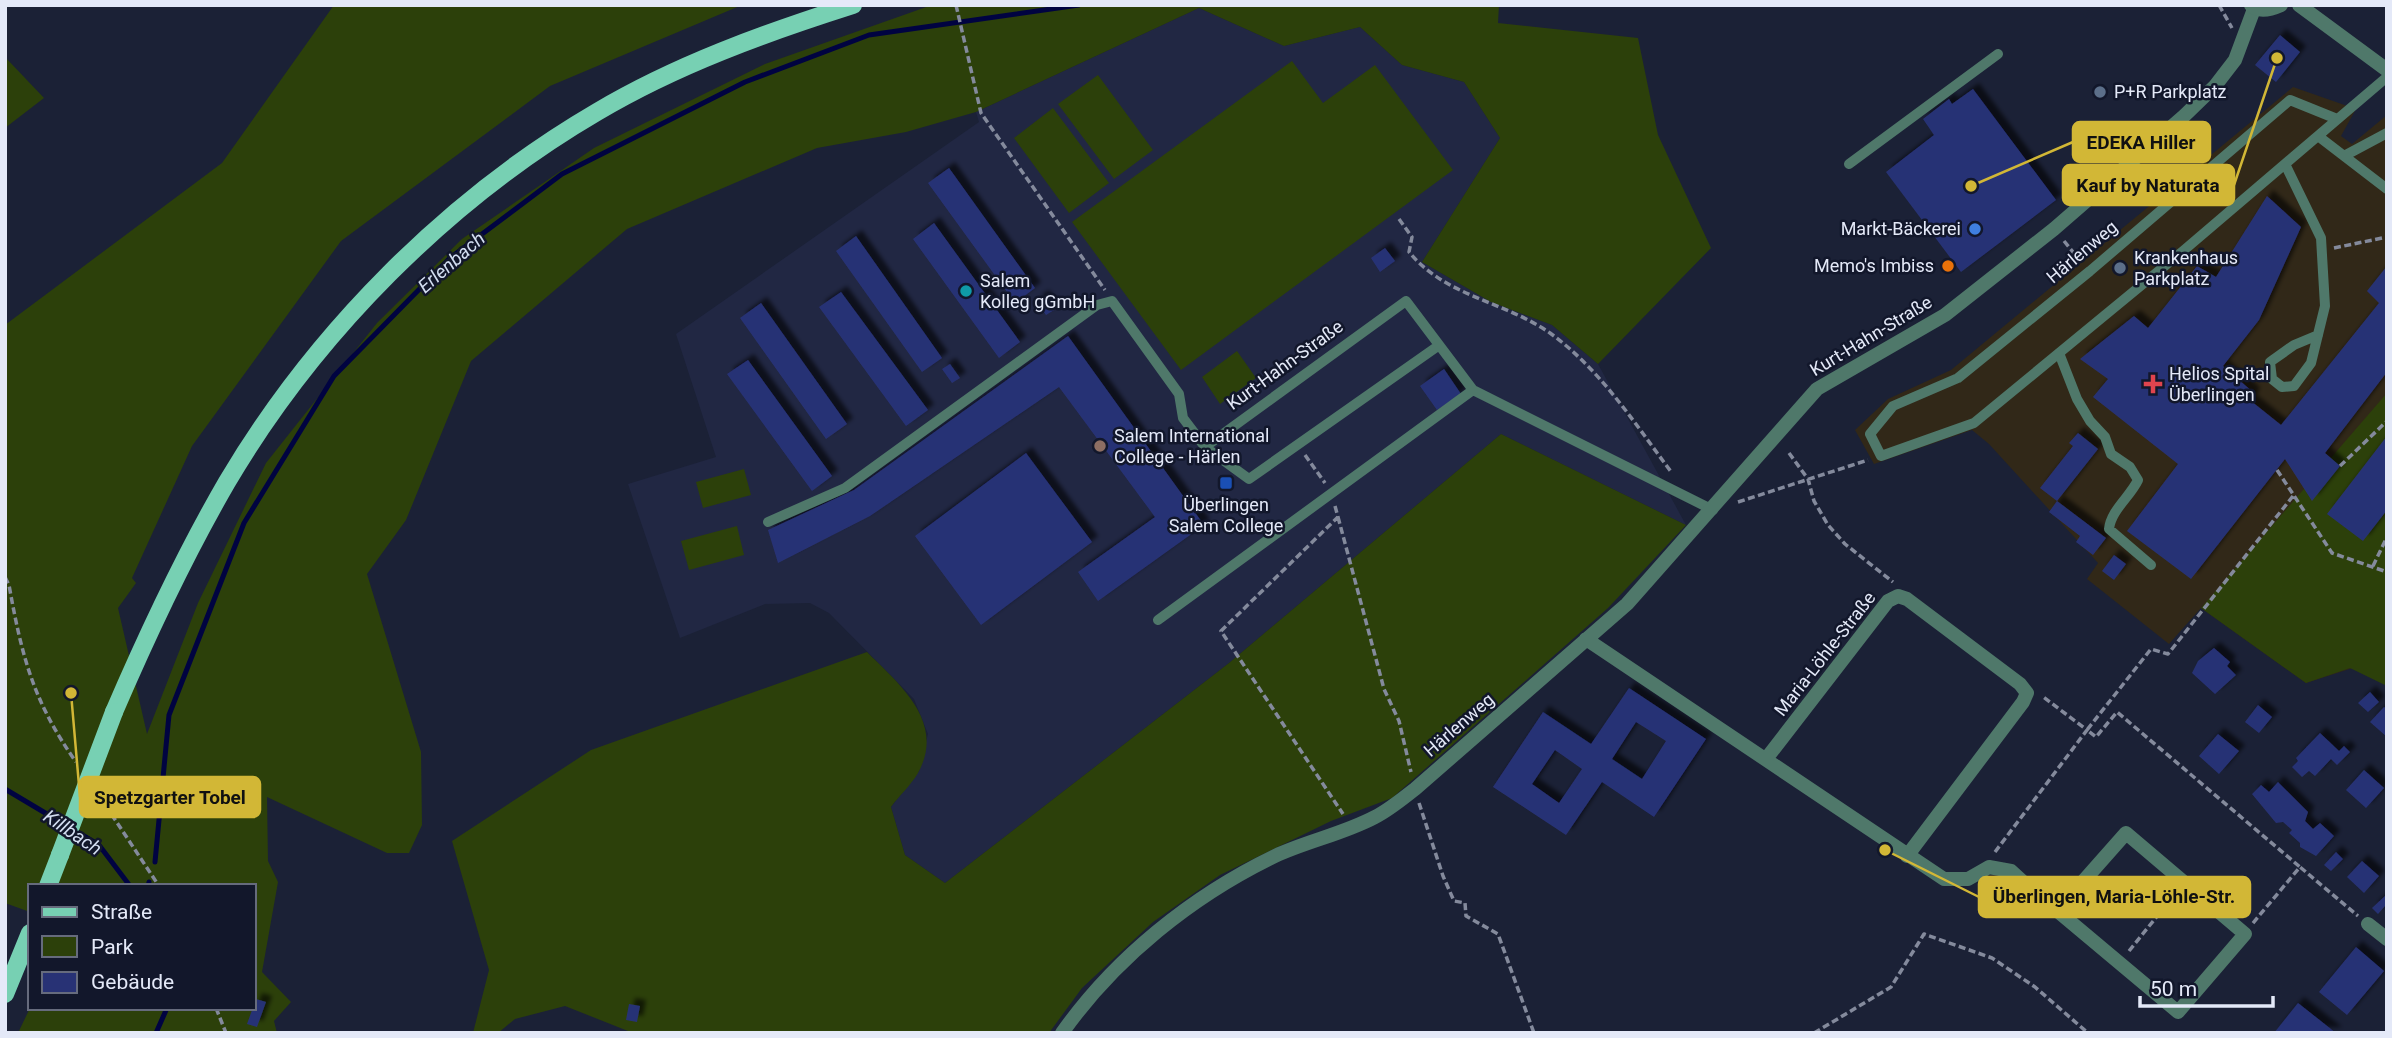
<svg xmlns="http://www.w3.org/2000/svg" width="2392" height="1038" font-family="Roboto,sans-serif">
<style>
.built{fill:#212743}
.medical{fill:#312818}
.green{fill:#2c400a}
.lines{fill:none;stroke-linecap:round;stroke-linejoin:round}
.stream{stroke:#000341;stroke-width:5}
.building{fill:#283275;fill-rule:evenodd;filter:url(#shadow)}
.path{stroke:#848a9c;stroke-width:3.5;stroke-dasharray:7 3.5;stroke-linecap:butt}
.service{stroke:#4f786a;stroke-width:10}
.minor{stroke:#4f786a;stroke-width:14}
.tertiary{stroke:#4f786a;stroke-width:14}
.primary{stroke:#77d0b3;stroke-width:18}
.primary-bridge{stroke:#77d0b3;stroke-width:18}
.service-dot{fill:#5c6f8a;stroke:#12172b;stroke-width:2.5}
.shop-dot{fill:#3f7fe0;stroke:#12172b;stroke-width:2.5}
.food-dot{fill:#e8710a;stroke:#12172b;stroke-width:2.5}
.culture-dot{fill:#0f9aa8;stroke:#12172b;stroke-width:2.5}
.health-dot{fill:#e0444e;stroke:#12172b;stroke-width:2.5}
.education-dot{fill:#8d6e63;stroke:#12172b;stroke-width:2.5}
.transit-dot{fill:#1a4fb4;stroke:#12172b;stroke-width:2.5}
.labels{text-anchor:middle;stroke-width:5;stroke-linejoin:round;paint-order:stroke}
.poi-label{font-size:18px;fill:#e4e9f8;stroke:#12172b;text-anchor:start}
.street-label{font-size:18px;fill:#e4e9f8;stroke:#12172b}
.water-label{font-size:19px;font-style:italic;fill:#d3def1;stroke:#12172b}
.leader{fill:none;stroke:#d2b736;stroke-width:2.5}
.callout-dot{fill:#d2b736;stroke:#12172b;stroke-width:2.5}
.callout{fill:#d2b736;stroke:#d2b736;stroke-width:2.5}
.callout-label{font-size:19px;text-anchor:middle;font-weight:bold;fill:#111}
</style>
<defs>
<filter id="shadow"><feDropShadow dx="6" dy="-6" stdDeviation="2" flood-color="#0009"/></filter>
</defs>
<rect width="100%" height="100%" fill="#1b2136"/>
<path class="built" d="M1199,8L1284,46L1360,27L1402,65L1464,82L1500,138L1422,262L1491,302L1552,325L1598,364L1686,525L1501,434L1229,663L945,883L905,855L891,807L919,771L928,734L914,699L829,613L810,603L765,604L680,638L628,484L716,457L676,334L979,122L976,112Z"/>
<path class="medical" d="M2293,87L2356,109L2341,136L2352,144L2387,115V657L2306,683L2201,608L2169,644L2087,579L2098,563L1989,444L1972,430L1874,464L1855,430L1888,399L1951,370Z"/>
<path class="green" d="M334,5H742L550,86L341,241L192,446L132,578L136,583L118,608L147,734L198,603L266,463L377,323L462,239L594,148L765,64L932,5H1499L1498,23L1638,38L1658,135L1711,248L1598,364L1552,325L1491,302L1422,262L1500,138L1464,82L1402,65L1360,27L1284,46L1199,8L976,112L906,132L817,148L627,229L471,361L406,520L367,574L421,752L422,825L409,853H387L267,797L268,861L278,882L262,972L291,1002L274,1021L277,1033H18L30,1008H254V886H30V912L5,903V325L222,163Z
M5,57L44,98L5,128Z
M1292,61L1323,103L1375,65L1453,170L1181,370L1072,222Z
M1098,75L1153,150L1114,179L1058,104Z
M1053,108L1109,183L1069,213L1014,138Z
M1237,351L1256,378L1220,404L1202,377Z
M2387,393V686L2350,668L2306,683L2201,608Z
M1501,434L1686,525L1608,608L1392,798L1331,821L1220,875L1153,922L1082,988L1049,1033H633L565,1006L515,1019L498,1033H473L489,970L452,841L591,750L867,652C900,685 946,722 918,773C911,785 899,796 891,807L905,855L945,883L1229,663Z
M744,469L751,495L703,508L696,482Z
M737,526L744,555L689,570L681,541Z"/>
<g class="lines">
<path class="stream" d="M5,789L99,845L130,886
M155,862L169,715L244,523L334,376L450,258L562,174L745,82L869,35L1079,5
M148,886L149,882
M156,1033L167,1008"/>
</g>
<path class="building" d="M2280,35L2300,52L2276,82L2255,65Z
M1973,89L2056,200L1961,272L1886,172L1934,135L1923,119L1949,99L1952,104Z
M949,168L1035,288L1015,303L928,183Z
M2267,196L2301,227L2259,320L2223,366L2254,393L2251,401L2281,425L2379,303L2367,291L2387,266V372L2325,453L2340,466L2312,501L2285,459L2191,579L2127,531L2178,464L2093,397L2108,379L2080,359L2134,316L2148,328L2197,266L2216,277Z
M934,223L1020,342L999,358L913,239Z
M856,236L942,358L922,372L836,251Z
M1385,248L1395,261L1380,272L1371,258Z
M841,292L928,410L906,426L819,307Z
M1043,296L1054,310L1046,315L1036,301Z
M761,303L847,424L826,439L740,318Z
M1068,336L1204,525L1098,601L1078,572L1155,517L1059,387L870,516L778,563L768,530L854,490Z
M748,360L832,476L812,491L727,374Z
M950,364L960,378L952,383L942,369Z
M1444,369L1461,394L1437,410L1420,386Z
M2078,433L2098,449L2057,501L2106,538L2093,555L2076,542L2080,536L2049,512L2057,501L2040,488L2073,446L2069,443Z
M2387,436V510L2363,541L2327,514Z
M1026,453L1092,542L981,625L915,536Z
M2114,555L2126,564L2114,580L2102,571Z
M2214,648L2230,662L2227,666L2236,675L2215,694L2192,673L2198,661Z
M1629,688L1706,739L1654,817L1602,782L1566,835L1493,787L1543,712L1591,744ZM1636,722L1666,741L1642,779L1612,759ZM1555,750L1582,769L1559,803L1532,784Z
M2370,692L2379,702L2368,712L2358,703Z
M2258,705L2272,717L2259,733L2245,722Z
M2384,707L2387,709V737L2370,722Z
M2320,733L2339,751L2344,746L2350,752L2337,765L2331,759L2315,776L2309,771L2302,777L2292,767L2298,761L2296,758Z
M2218,734L2239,751L2219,774L2199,756Z
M2364,770L2384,788L2366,808L2346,790Z
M2278,782L2308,812L2305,821L2313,829L2320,823L2334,836L2316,856L2300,847V843L2289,833L2292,830L2283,822L2276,823L2252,794L2261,785L2269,792Z
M2336,852L2343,859L2331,871L2324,865Z
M2362,861L2379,876L2364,893L2347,877Z
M2385,896L2387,908L2385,906L2378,914L2372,908Z
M2356,947L2384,971L2347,1015L2319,992Z
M256,999L266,1002L257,1027L247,1024Z
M2298,1003L2336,1033H2274Z
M629,1004L640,1006L637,1022L626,1020Z"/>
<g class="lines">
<path class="path" d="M956,5L981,113L1105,290
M2219,5L2232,28
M1399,219L1412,237L1409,252C1446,297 1504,301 1550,333C1601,370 1635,424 1672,473
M2064,241L2081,262
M2334,248L2387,237
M1789,453L1808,479L1814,501L1828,525L1845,544L1893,582
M1305,455L1325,483
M2340,466L2387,421
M2277,470L2332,553L2387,572
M2293,496L2168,654L2151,649L2087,730L2096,737L2117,712L2300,867
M1738,502L1868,460
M1335,506L1338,517L1221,631L1343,814
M1338,517L1384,689L1399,721L1411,772
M2373,566L2387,537
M5,577L9,585C22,657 33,701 76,762
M100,797L159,886
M1419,803L1443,876L1454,901L1465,903L1466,916L1498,934L1534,1033
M1995,852L2087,730L2042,696
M2253,923L2300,867L2358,916
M2129,951L2175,894
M216,1008L226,1033
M1814,1033L1891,987L1924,934L1992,958L2035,987L2088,1033"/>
<path class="service" d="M2337,119L2290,100L2090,271L1958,378L1893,406L1870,434L1881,456L1974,423L2183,251L2387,77
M2318,136L2387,189
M2344,156L2387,133
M1849,164L1998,54
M2285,164L2321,238L2325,306L2311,363L2294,386L2282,387L2272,379L2270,362L2294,345L2318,335
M2059,353L2077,399L2090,421L2105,437L2111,454L2130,467L2138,480C2130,497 2111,510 2109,529L2151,565
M1205,447L1406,301L1473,390L1713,510
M768,522L845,488L1097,305L1112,301L1179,394L1183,418L1205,447L1249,479L1438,346
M1158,620L1473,390"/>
<path class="minor" d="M1586,639L1944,879H1968L1989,867L2011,871L2023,882L2178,1012L2245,934L2126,833L2057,911
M1766,759L1888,601L1898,596L1907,599L2020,684L2027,693L2023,702L1907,856
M2368,924L2387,939
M1062,1033C1115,958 1192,896 1275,856C1307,841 1343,834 1375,817C1389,810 1402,799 1415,789L1627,604L1817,389L1945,315L2054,229L2184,116L2215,86L2235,60L2254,9"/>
<path class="tertiary" d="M2251,5C2259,13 2272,9 2281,5
M2299,5L2387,70"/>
<path class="primary" d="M114,712C148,633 184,556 227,482C315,333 448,199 597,112C676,65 765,33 853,5
M48,886L60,855
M5,994L30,933"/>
<path class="primary-bridge" d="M60,855L114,712"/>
</g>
<g class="service-dot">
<circle cx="2100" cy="92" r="7"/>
<circle cx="2120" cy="268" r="7"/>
</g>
<circle class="shop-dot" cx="1975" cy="229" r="7"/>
<circle class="food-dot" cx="1948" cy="266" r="7"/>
<circle class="culture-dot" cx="966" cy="291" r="7"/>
<path class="health-dot" d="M2149.5 373.5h7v7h7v7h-7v7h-7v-7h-7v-7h7z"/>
<circle class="education-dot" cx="1100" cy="446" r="7"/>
<rect class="transit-dot" x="1219" y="476" width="14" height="14" rx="3.5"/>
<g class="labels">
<g class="poi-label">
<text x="2114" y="98">P+R Parkplatz</text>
<text x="1961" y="235" text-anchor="end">Markt-Bäckerei</text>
<text x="2134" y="264">Krankenhaus<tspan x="2134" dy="21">Parkplatz</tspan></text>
<text x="1934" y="272" text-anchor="end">Memo's Imbiss</text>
<text x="980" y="287">Salem<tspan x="980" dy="21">Kolleg gGmbH</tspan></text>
<text x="2169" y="380">Helios Spital<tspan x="2169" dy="21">Überlingen</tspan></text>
<text x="1114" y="442">Salem International<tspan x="1114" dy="21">College - Härlen</tspan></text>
<text x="1226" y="511" text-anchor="middle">Überlingen<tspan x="1226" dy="21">Salem College</tspan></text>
</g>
<g class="street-label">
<text transform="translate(2082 252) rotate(-40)" y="6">Härlenweg</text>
<text transform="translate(1871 336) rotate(-31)" y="6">Kurt-Hahn-Straße</text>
<text transform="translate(1285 365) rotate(-36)" y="6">Kurt-Hahn-Straße</text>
<text transform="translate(1825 654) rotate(-52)" y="6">Maria-Löhle-Straße</text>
<text transform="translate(1459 725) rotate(-41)" y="6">Härlenweg</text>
</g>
<g class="water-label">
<text transform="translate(451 262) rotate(-41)" y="7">Erlenbach</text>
<text transform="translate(73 832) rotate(34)" y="7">Killbach</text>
</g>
</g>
<path class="leader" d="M1971 186L2073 142M2277 58L2234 185M71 693L80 797M1885 850L1979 897"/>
<g class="callout-dot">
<circle cx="1971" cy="186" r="7"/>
<circle cx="2277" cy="58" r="7"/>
<circle cx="71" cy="693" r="7"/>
<circle cx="1885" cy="850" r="7"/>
</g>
<g class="callout">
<rect x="2073" y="122" width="137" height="40" rx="7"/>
<rect x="2063" y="165" width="171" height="40" rx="7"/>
<rect x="80" y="777" width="180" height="40" rx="7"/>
<rect x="1979" y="877" width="271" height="40" rx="7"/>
</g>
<g class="callout-label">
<text x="2141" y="149">EDEKA Hiller</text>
<text x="2148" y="192">Kauf by Naturata</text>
<text x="170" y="804">Spetzgarter Tobel</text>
<text x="2114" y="903">Überlingen, Maria-Löhle-Str.</text>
</g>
<rect width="2392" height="1038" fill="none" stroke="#e4e9f8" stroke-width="14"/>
<rect x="28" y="884" width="228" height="126" fill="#12172b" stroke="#666b7d" stroke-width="2"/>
<rect x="42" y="907" width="35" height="10" fill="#77d0b3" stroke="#666b7d" stroke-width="2"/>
<text x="91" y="919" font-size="21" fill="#e4e9f8">Straße</text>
<rect x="42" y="936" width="35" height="21" fill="#2c400a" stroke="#666b7d" stroke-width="2"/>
<text x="91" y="954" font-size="21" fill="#e4e9f8">Park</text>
<rect x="42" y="972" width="35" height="21" fill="#283275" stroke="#666b7d" stroke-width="2"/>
<text x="91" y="989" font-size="21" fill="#e4e9f8">Gebäude</text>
<path d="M2140 996v10h133v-10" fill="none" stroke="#e4e9f8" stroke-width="3.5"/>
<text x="2150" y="996" font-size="21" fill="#e4e9f8" stroke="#12172b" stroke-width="5" paint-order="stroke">50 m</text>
</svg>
